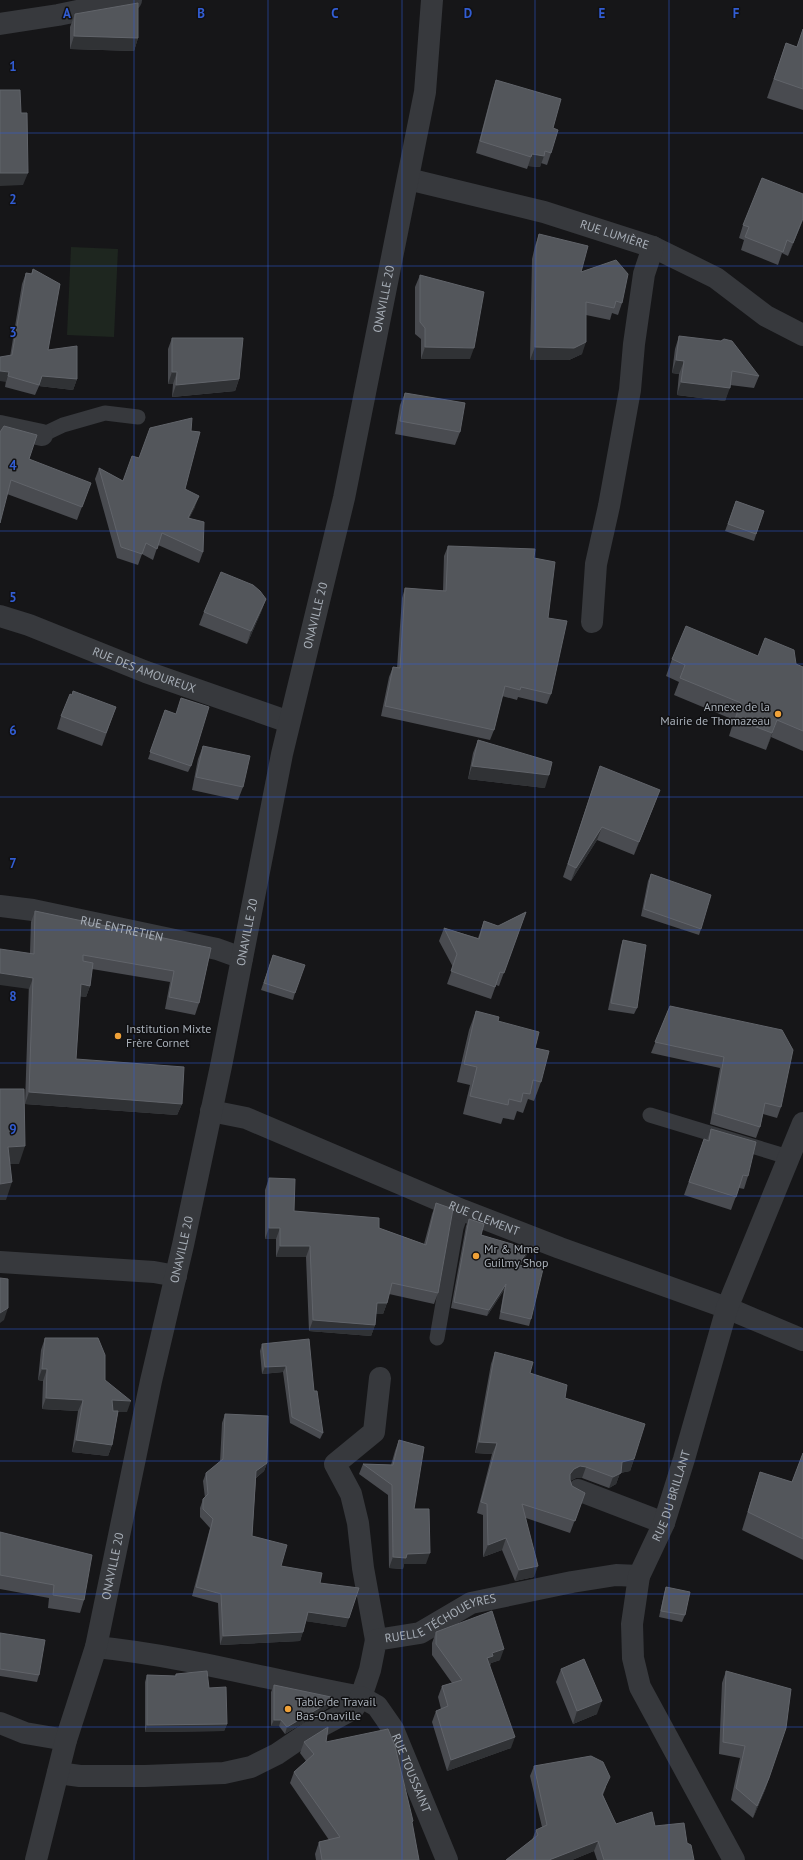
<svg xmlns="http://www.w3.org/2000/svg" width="803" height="1860" font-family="'PT Sans',sans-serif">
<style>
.pitch{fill:#1e261f}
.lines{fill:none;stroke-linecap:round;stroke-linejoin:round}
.lane{stroke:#37393d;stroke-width:15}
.street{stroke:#37393d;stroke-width:22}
.wall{fill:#494b50}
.shaded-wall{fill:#303235}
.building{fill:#53565b;stroke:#61646a}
.grid{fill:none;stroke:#325dd3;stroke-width:1;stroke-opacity:0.55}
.poi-dot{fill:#efa138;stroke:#111113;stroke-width:1.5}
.labels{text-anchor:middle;stroke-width:3;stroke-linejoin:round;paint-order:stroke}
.street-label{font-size:12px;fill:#a8afb8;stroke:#111113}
.poi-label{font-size:12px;fill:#a8afb8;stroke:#111113;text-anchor:start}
.grid-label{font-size:13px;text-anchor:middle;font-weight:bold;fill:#325dd3;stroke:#111113;stroke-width:3;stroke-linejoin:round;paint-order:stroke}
</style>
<rect width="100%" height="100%" fill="#161618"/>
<path class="pitch" d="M71,247L118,249L114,337L67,335Z"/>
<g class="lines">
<path class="lane" d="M42,435L63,425L105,413L138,417
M650,1115L788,1157
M437,1338L456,1228L462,1210"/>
<g class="street">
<path d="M0,24L58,15L131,0"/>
<path id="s1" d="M408,179L544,212L653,247L716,278L766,316L803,335"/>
<path d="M0,426L42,435"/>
<path id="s2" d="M0,616L29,625L146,672L289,722"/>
<path d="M592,622L596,564L609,506L630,390L634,344L644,274L653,247"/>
<path id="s3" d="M0,906L33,910L217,949L242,958"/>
<path id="s4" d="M211,1111L246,1118L462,1210L560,1248L727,1308L803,1340"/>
<path d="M0,1262L154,1272L176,1276"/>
<path d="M578,1490L664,1523"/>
<path d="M376,1640L363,1568L358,1523L351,1494L335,1464L374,1432L380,1378"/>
<path id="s5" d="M96,1647C186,1656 273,1681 361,1697L370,1670L376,1640L420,1633L471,1603L572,1582L616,1575L639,1576"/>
<path d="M0,1723L25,1733L66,1740"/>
<path id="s6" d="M58,1773L80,1776H145L224,1773L251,1767L277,1754L308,1733L353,1709L361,1697L377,1706L393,1729L447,1860"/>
<path id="s7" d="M36,1860L66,1740L96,1647L151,1381L183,1245L221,1066L282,754L344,498L425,92L432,0"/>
<path id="s8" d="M734,1860L640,1687L633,1658L632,1624L639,1576L664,1523L684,1459L727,1308L803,1123"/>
</g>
</g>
<path class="wall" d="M75,14L138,38L134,51L70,49V27Z
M803,29V110L767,98L786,43L797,47Z
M496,80L553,128L551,153L547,165L541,163L540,167L528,166L527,169L476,153L492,92Z
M803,220L788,256L782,253L778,265L741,250L744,240L739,238L743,225Z
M539,234L581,272L622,303L618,315L612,313L610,320L586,315L582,354L569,360H530L532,259L535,246Z
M33,269L48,350L77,379L73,390L39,386L35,395L5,387L22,284L26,273L31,274Z
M420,275L470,359H421V339L415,334V287Z
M679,336L759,376L754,388L730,385L725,401L677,395L679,374L672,373L675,349Z
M172,338L239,379L235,391L172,397L173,384H168V349Z
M405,393L460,432L455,445L395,434L400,405Z
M0,432L29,459L86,496L77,520L7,494Z
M99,468L123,481L185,489L195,507L189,518L203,552L199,563L158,545L153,560L142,554L138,565L117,558L95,479Z
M736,501L764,511L754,541L725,531Z
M448,546L534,558L548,618L551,694L547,704L518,697L517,700L502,696L494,730L490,740L381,716L389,677L393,667L397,668L402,598L405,588L443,591L444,556Z
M266,599L261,612L247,644L199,625L204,612Z
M758,656L796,664L803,667V751L771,737L766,750L729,736L734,720L674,695L679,682L666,676L672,659Z
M116,707L102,746L57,729L61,716Z
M165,710L191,766L188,772L148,759Z
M478,740L545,788L468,779L473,753Z
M203,746L243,787L238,800L192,790L198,759Z
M600,766L655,803L634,855L597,840L571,881L563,877Z
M651,874L701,929L699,935L641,916L648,881Z
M35,911L211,948L199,1003L195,1015L165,1009L170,982L92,969L90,986L86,997L80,996L76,1059L182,1104L177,1115L25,1104L31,922Z
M526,912L499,986L496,985L491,999L447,984L453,967L439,941L444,928L478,938L484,921L498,926Z
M623,940L637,1008L634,1014L608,1010L621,946Z
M273,955L295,993L293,1000L261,990Z
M670,1006L781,1107L777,1118L763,1114L760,1127L756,1138L710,1124L720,1068L651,1053Z
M476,1011L498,1021L535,1048L541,1082L534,1101L528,1099L523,1113L517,1111L514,1120L503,1118L501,1124L463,1114L470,1085L457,1082L469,1030Z
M711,1129L748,1176L744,1189L739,1188L731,1210L684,1195L704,1139L707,1140Z
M269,1178L294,1211L379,1228L424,1244L432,1214L436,1203L438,1293L434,1304L389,1294L387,1303L383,1314H376L375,1325L371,1336L309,1331L306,1257H276V1239H265V1190Z
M469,1219L481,1235L529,1249L526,1256L520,1265L531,1319L529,1326L499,1319L504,1290L487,1316L451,1308L466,1226Z
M45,1338L105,1380L127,1412H118L112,1445L108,1456L72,1452L78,1411L42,1409L43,1381L38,1380L41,1350Z
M262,1344L314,1391L323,1433L320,1439L290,1423L283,1372L262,1374L260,1351Z
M495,1352L530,1373L565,1398L634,1459L630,1471L620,1473L616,1484L609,1488L582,1478H576L570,1481L572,1486L585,1493L570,1533L526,1518L534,1577L515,1581L502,1550L483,1557V1515L477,1513L492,1454L475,1453L491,1364Z
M225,1414L267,1463L264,1471L256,1478L252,1536L281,1566L320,1583L346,1627L306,1621L300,1641L220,1645L218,1603L192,1596L210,1528L200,1517V1508L203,1499L205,1498L203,1481L206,1473L220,1462L222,1423Z
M399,1440L426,1564H404L403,1569L389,1568L388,1495L359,1474L363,1464L391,1465L395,1451Z
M803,1453V1560L742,1530L754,1491L760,1472L792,1482Z
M0,1532L84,1600L80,1613L48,1608L49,1598L0,1589Z
M666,1587L685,1615L682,1622L659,1617L664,1594Z
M436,1632L500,1660L491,1663L490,1666L511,1748L447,1771L432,1722L436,1711L441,1709L438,1697L442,1686L452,1683L432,1655V1643Z
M0,1633L39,1675L37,1682L0,1676Z
M561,1669L597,1714L573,1724L556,1682Z
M726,1671L769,1778L765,1790L753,1818L731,1800L740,1758L719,1754L722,1683Z
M176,1674L209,1688L227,1724L224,1731L145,1732V1682L147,1675L175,1676Z
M274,1685L331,1701L328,1708L285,1734L279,1726H271V1692Z
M304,1742H326L412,1824L419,1860H316L315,1854L319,1842L329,1840L290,1783L294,1772L306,1761L300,1753Z
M534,1766L606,1787L603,1795L616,1824L655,1826L687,1843L694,1860H597L594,1851L572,1860H506L532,1840L536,1830L542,1827L530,1776Z"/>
<path class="shaded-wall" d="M74,36L138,38L134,51L70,49Z
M532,154L544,156L540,167L528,166Z
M0,173H28L23,185L0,186Z
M803,218V220L788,256L793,243Z
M586,342L582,354L569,360H530L535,347Z
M425,347L474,348L470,359H421Z
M676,360L684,361L679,374L672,373Z
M0,371L9,372L6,382L0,381Z
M172,372H177L173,384H168Z
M42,376L77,379L73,390L39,386Z
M239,379L235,391L172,397L176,385Z
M681,382L730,388L725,401L677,395Z
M199,496L195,507L184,529L188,518Z
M266,599L261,612L247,644L251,631Z
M777,720L771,737L766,750L772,733Z
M472,766L549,775L545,788L468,779Z
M660,790L655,803L634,855L639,842Z
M602,827L597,840L571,881L576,868Z
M0,973L33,978L29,989L0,985Z
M81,984L90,986L86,997L77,996Z
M29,1092L182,1104L177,1115L25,1104Z
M25,1146L19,1164H2L8,1147Z
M12,1182L6,1200H0V1184Z
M269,1228H280L276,1239H265Z
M280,1246H310L306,1257H276Z
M529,1249L526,1256L516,1271L518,1265Z
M506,1284L504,1290L487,1316L489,1310Z
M377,1303H387L383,1314H373Z
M8,1308L4,1320L0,1323V1313Z
M313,1320L375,1325L371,1336L309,1331Z
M286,1366L283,1372L262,1374L265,1367Z
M42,1369H47L43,1381L38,1380Z
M46,1398L83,1400L78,1411L42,1409Z
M112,1400L131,1401L127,1412H108Z
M76,1440L112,1445L108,1456L72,1452Z
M479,1442L497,1443L492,1454L475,1453Z
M634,1459L630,1471L620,1473L616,1484L609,1488L613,1477L622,1462Z
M267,1463L264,1471L253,1480L256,1471Z
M580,1466L586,1467L582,1478H576L570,1481V1474L574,1469Z
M506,1538L502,1550L483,1557L488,1545Z
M430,1553L426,1564H404L403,1569L389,1568L393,1557L407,1554Z
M538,1566L534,1577L515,1581L519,1570Z
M308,1612L349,1618L346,1627L304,1621Z
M303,1632L300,1641L220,1645L223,1636Z
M504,1649L500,1660L491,1663L489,1667L487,1658L492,1653Z
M331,1701L328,1708L285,1734L287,1727Z
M602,1701L597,1714L573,1724L577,1711Z
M274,1720H281L279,1726H271Z
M227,1724L224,1731L145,1732L147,1725Z
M515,1737L511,1748L447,1771L451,1760Z
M769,1778L765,1790L753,1818L757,1806Z
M598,1841L594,1851L572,1860H549Z"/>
<path class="building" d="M138,3V38L74,36L75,14Z
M803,29V89L774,79L786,43L797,47Z
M496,80L561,99L553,128L558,130L551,153L545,151L544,156L532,154L531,157L480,141Z
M0,90H20L21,113H27L28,173H0Z
M762,178L803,194V218L793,243L787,240L783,252L745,237L749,227L743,225Z
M539,234L588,246L581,272L616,260L628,274L622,303L616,301L614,308L586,302V342L574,348L535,347L536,247Z
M33,269L60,284L48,350L77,346V379L42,376L39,385L8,376L9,372L0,371V357L12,355L26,273L32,274Z
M420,275L484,292L474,348L425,347V328L420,322Z
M679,336L721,341L724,339L732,341L759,376L732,371L730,388L681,382L684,361L676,360Z
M172,338H243L239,379L176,385L177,372H172Z
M405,393L465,403L460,432L400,421Z
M192,418L191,431L200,432L185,489L199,496L188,518L204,522L203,552L162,533L157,549L146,543L142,554L121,547L99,468L123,481L132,456L139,458L150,428Z
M4,426L37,435L29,459L91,483L82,507L11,480L0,523V432Z
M736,501L764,511L756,534L728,524Z
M448,546L535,549L534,558L555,562L548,618L567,621L551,694L521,687L520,690L505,686L494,730L385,706L393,667L400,668L405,588L446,591Z
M221,572L253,585L260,591L266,599L251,631L204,612Z
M686,626L758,656L765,638L794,650L796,664L803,667V731L777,720L772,733L735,719L741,703L680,678L685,665L672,659Z
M73,691L116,707L106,733L61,716L70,694L72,695Z
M181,698L209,707L191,766L150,752L165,710L176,714Z
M478,740L552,762L549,775L472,766Z
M203,746L250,756L243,787L196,777Z
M600,766L660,790L639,842L602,827L576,868L568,864Z
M651,874L711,895L701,929L644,909Z
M35,911L211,948L199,1003L169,997L174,971L83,955V961L93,963L90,986L81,984L76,1059L184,1067L182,1104L29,1092L33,978L0,973V949L34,954Z
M526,912L504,973L500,972L495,987L451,971L457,954L444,928L479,939L484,921L498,926Z
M623,940L646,945L637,1008L611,1003Z
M273,955L305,965L295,993L264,983Z
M670,1006L782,1030L793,1050L781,1107L765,1103L760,1127L714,1113L724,1057L655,1042Z
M476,1011L499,1017L498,1021L539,1032L535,1048L549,1051L541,1082L533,1080L530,1094L523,1093L521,1102L509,1099L508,1105L470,1096L477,1067L464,1064Z
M0,1089H24L25,1146L8,1147L12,1182L0,1184Z
M711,1129L756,1142L748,1176L743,1175L736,1197L689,1182L704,1139L709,1141Z
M269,1178L295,1179L294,1211L379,1218V1228L426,1245L436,1203L453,1209L438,1293L392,1283L387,1303H377L375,1325L313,1320L310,1246H280V1228H269Z
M469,1219L484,1224L481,1235L529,1249L518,1265L543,1269L531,1319L501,1312L506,1284L489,1310L454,1302Z
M0,1278L8,1279V1308L0,1313Z
M45,1338H98L105,1355V1380L131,1401L112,1400L113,1411H118L112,1445L76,1440L83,1400L46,1398L47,1369H42Z
M309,1339L314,1391H317L323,1433L292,1417L286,1366L265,1367L262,1344Z
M495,1352L533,1362L530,1373L567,1385L565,1398L645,1424L634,1459L622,1462L621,1473L613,1477L586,1467L580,1466L574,1469L570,1474V1480L572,1486L585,1493L575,1521L522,1504L538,1566L519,1570L506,1538L488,1545L487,1504L481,1502L497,1443L479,1442Z
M225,1414L268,1416L267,1463L256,1471L252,1536L287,1545L281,1566L322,1573L320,1583L359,1588L349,1618L308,1612L303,1632L223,1636L221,1594L196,1587L213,1519L203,1509V1499L208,1494L206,1473L223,1459Z
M399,1440L424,1447L414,1509H429L430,1553L407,1554L406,1558L393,1557L392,1485L363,1464L393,1465Z
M803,1453V1539L748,1512L760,1472L792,1482Z
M0,1532L92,1555L84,1600L53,1595L54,1585L0,1575Z
M666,1587L690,1592L685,1615L661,1611Z
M492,1611L504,1649L492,1653L493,1656L487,1658L515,1737L451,1760L436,1711L448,1706L442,1686L462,1680L436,1644V1632Z
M0,1633L45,1640L39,1675L0,1669Z
M584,1659L602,1701L577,1711L561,1669Z
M207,1671L209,1688L226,1687L227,1724L147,1725V1675L176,1676V1674Z
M726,1671L791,1689L786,1728L769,1778L757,1806L736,1788L745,1746L723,1742Z
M274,1685L331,1697V1701L287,1727L281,1720H274Z
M328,1727L326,1742L388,1729L395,1746L413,1821L412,1822L419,1860H322L319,1842L340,1837L294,1772L314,1754L304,1742Z
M591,1756L603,1762L610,1777L602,1794L616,1824L652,1812L655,1826L684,1823L687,1843L691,1845L694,1860H604L598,1841L549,1860H506L538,1835L536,1830L547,1825L534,1766Z"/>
<path class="grid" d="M134,0V1860M268,0V1860M402,0V1860M535,0V1860M669,0V1860M0,133H803M0,266H803M0,399H803M0,531H803M0,664H803M0,797H803M0,930H803M0,1063H803M0,1196H803M0,1329H803M0,1461H803M0,1594H803M0,1727H803"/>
<g class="poi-dot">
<circle cx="778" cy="714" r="4"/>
<circle cx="118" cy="1036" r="4"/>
<circle cx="476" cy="1256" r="4"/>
<circle cx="288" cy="1709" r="4"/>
</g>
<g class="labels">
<g class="street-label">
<text dy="4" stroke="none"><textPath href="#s1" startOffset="214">RUE LUMIÈRE</textPath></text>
<text dy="4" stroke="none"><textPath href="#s7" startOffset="1600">ONAVILLE 20</textPath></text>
<text dy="4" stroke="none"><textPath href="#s7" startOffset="1276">ONAVILLE 20</textPath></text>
<text dy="4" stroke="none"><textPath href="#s2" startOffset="154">RUE DES AMOUREUX</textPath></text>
<text dy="4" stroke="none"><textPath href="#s3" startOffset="124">RUE ENTRETIEN</textPath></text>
<text dy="4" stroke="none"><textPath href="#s7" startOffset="952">ONAVILLE 20</textPath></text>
<text dy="4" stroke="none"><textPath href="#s4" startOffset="294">RUE CLEMENT</textPath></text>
<text dy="4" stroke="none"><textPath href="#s7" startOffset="628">ONAVILLE 20</textPath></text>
<text dy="4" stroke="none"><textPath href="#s8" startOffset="396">RUE DU BRILLANT</textPath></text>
<text dy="4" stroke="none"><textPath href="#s7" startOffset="304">ONAVILLE 20</textPath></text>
<text dy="4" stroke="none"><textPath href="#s5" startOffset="398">RUELLE TÉCHOUEYRES</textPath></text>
<text dy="4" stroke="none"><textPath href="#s6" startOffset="420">RUE TOUSSAINT</textPath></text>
</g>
<g class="poi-label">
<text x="770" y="711" text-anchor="end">Annexe de la<tspan x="770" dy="14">Mairie de Thomazeau</tspan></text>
<text x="126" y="1033">Institution Mixte<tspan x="126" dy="14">Frère Cornet</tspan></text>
<text x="484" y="1253">Mr &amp; Mme<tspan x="484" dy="14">Guilmy Shop</tspan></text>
<text x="296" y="1706">Table de Travail<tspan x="296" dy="14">Bas-Onaville</tspan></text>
</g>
</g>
<g class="grid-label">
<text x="67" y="18">A</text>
<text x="201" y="18">B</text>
<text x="335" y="18">C</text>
<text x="468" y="18">D</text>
<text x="602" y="18">E</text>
<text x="736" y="18">F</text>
<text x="13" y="71">1</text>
<text x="13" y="204">2</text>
<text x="13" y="337">3</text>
<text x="13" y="470">4</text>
<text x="13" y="602">5</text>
<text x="13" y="735">6</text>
<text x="13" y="868">7</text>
<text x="13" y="1001">8</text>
<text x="13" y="1134">9</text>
</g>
</svg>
